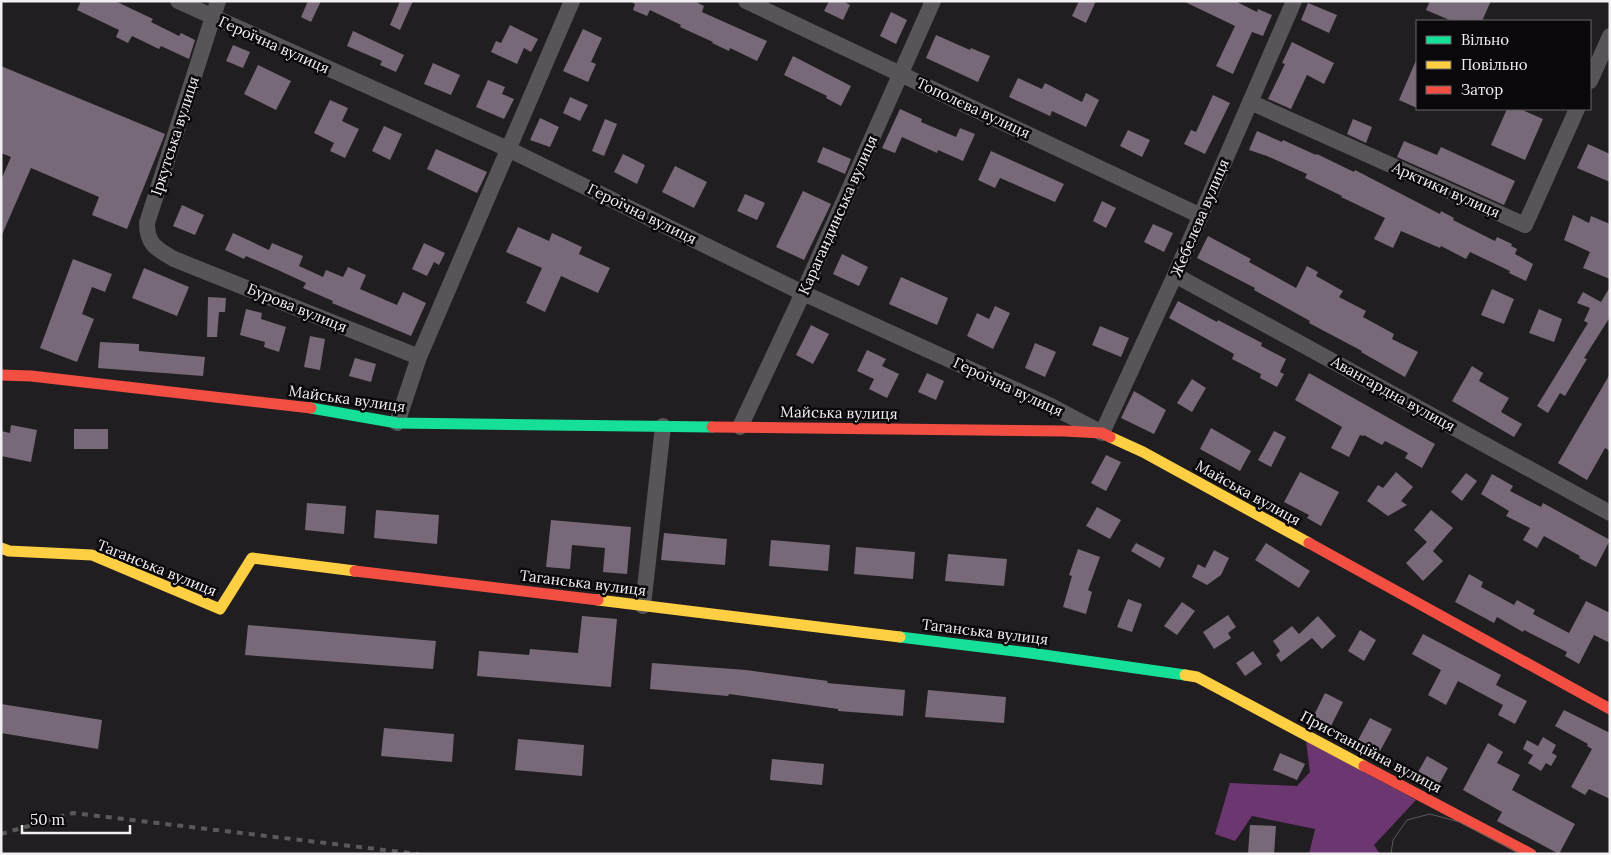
<svg xmlns="http://www.w3.org/2000/svg" width="1611" height="855" font-family="Lora,serif">
<style>
.forest{fill:#6c3770}
.building{fill:#776978}
.lines{fill:none;stroke-linecap:round;stroke-linejoin:round}
.street{stroke:#575557;stroke-width:16}
.fast{stroke:#16e098;stroke-width:11}
.slow{stroke:#ffcf43;stroke-width:11}
.jam{stroke:#f24e42;stroke-width:11}
.tram{stroke:#5a595a;stroke-width:1}
.rail{stroke:#5a595a;stroke-width:4;stroke-dasharray:6 6;stroke-linecap:butt}
.labels{text-anchor:middle;stroke-width:5;stroke-linejoin:round;paint-order:stroke}
.street-label{font-size:15px;fill:#f2eff2;stroke:#0a080a}
</style>
<rect width="100%" height="100%" fill="#211e21"/>
<path class="forest" d="M1306,741L1416,800L1374,845L1380,854H1309L1315,829L1252,816L1235,841L1215,834L1230,783L1297,786L1310,772Z"/>
<path class="building" d="M81,1H115L153,19L151,22L179,36L181,33L195,40L189,59L161,46L159,49L132,36L128,43L116,37L119,30L77,10Z
M308,1H321L311,22L301,17Z
M400,1H413L400,30L390,25Z
M630,1H694L704,6L702,12L767,41L757,61L730,48L729,51L712,43L713,42L680,27L681,25L650,10L647,16L633,10L635,4Z
M829,1H843L850,5L843,20L824,11Z
M1079,1H1096L1086,23L1072,16Z
M1183,1H1235L1257,12L1258,9L1272,15L1263,36L1252,32L1233,74L1216,66L1235,26Z
M1430,1H1491L1482,21H1452L1426,10Z
M1308,3L1337,15L1329,33L1301,20Z
M891,12L907,20L896,44L880,36Z
M510,25L538,39L531,52L524,48L517,64L491,52L496,41L501,43Z
M583,29L602,38L591,62L596,64L588,82L563,71Z
M353,31L404,55L396,72L380,65L382,61L347,46Z
M936,35L970,50L971,48L990,56L978,82L926,58Z
M1292,42L1334,63L1324,84L1307,75L1291,109L1268,99L1285,64L1282,63Z
M233,45L250,52L243,68L226,61Z
M793,56L851,86L841,106L826,98L827,96L784,75Z
M1417,58V108L1399,100Z
M433,63L460,75L451,95L424,84Z
M258,65L291,81L276,110L244,94Z
M1,66L165,134L127,229L92,215L99,197L31,168L1,237V180L11,157L1,153Z
M1018,78L1042,89L1045,83L1082,102L1086,93L1099,100L1086,127L1052,111L1050,116L1009,97Z
M488,80L505,87L502,94L514,99L504,119L476,107Z
M1213,95L1230,103L1205,154L1184,144L1191,130L1196,132Z
M570,97L588,105L580,121L563,113Z
M330,100L348,108L342,121L359,129L345,158L330,151L334,143L314,133Z
M900,109L922,119L921,122L956,137L960,128L975,134L963,161L938,150L937,153L902,137L895,153L882,148Z
M1507,109H1520L1543,119L1525,160L1491,145Z
M540,118L559,127L550,147L530,140Z
M605,119L617,124L604,156L592,151Z
M1353,119L1372,127L1366,143L1347,134Z
M384,126L402,134L390,160L372,151Z
M1128,130L1150,140L1142,157L1120,146Z
M1257,131L1282,142L1283,140L1316,155L1317,154L1354,172L1355,170L1440,214L1441,211L1454,218L1453,220L1495,241L1497,237L1512,244L1511,246L1517,249L1515,254L1533,264L1526,281L1509,273L1510,271L1470,252L1466,259L1441,246L1440,248L1401,231L1393,248L1374,239L1385,218L1341,197L1342,196L1305,178L1307,174L1267,156L1249,150Z
M1404,141L1437,155L1441,147L1515,181L1504,205L1397,157Z
M1588,144L1610,154V182L1577,168Z
M823,147L851,159L845,174L817,162Z
M436,149L487,172L477,193L427,169Z
M991,151L1064,184L1055,202L1000,178L995,188L978,180Z
M623,154L645,165L637,184L614,172Z
M675,166L707,182L694,208L662,192Z
M803,191L831,204L804,260L776,247Z
M745,194L765,203L757,220L737,211Z
M1102,201L1116,208L1106,228L1093,221Z
M182,205L204,215L195,235L173,226Z
M1573,215L1589,223L1591,216L1610,224V279L1583,268L1590,252L1564,240Z
M1153,224L1173,233L1164,252L1144,242Z
M518,227L549,241L552,233L582,247L579,254L610,268L598,293L561,276L545,312L526,303L542,268L506,252Z
M233,233L269,250L272,243L303,256L299,266L323,277L326,270L343,277L348,267L366,275L360,289L397,305L403,292L426,303L411,336L332,303L333,301L303,288L306,283L280,271L246,256L244,259L225,250Z
M1208,236L1251,259L1249,262L1296,288L1307,266L1318,272L1316,276L1343,291L1339,297L1366,311L1363,317L1394,334L1392,339L1418,352L1405,377L1361,352L1362,351L1309,323L1310,321L1254,290L1255,288L1197,258Z
M424,243L445,253L439,265L434,262L427,276L412,269Z
M842,254L868,267L859,286L833,274Z
M73,259L112,274L105,292L92,287L82,314L94,319L77,362L40,348Z
M144,268L189,287L177,316L132,298Z
M901,277L948,298L937,325L889,304Z
M1610,287V317L1584,358L1587,359L1565,396L1560,393L1548,413L1537,406L1588,323L1584,321L1590,308L1577,303L1583,292L1601,302Z
M1492,289L1514,299L1504,324L1481,315Z
M208,297L226,298L225,312H219L217,337H207Z
M1178,301L1217,322L1218,320L1262,343L1261,346L1286,359L1280,372L1284,374L1277,387L1260,378L1261,374L1232,359L1234,354L1169,318Z
M995,306L1010,313L993,349L967,336L977,313L989,319Z
M246,309L262,313L261,319L286,327L279,352L264,347L265,342L240,335Z
M1539,309L1562,319L1554,342L1529,333Z
M811,325L829,334L813,364L796,355Z
M1100,326L1129,338L1121,357L1092,345Z
M310,336L325,339L320,370L304,367Z
M100,342L139,344V351L205,357L203,376L98,368Z
M1035,343L1056,352L1045,377L1025,368Z
M867,350L886,359L882,366L899,374L887,398L869,389L874,379L857,371Z
M355,358L376,364L371,382L349,376Z
M1472,366L1483,373L1479,381L1509,398L1501,412L1522,424L1514,437L1452,401Z
M927,373L944,381L936,400L918,392Z
M1309,373L1435,444L1422,468L1405,458L1408,453L1385,441L1382,445L1364,435L1363,436L1360,435L1349,457L1331,448L1342,427L1295,400Z
M1610,374V451L1605,448L1587,480L1558,463Z
M1192,379L1206,388L1192,412L1177,403Z
M1134,391L1166,410L1154,434L1121,418Z
M11,425L37,430L31,462L1,456V431L10,433Z
M1211,428L1251,451L1240,471L1200,449Z
M74,429H108V449H74Z
M1274,431L1286,437L1271,467L1258,460Z
M1106,455L1121,462L1106,491L1091,483Z
M1300,472L1339,492L1321,526L1307,518L1309,515L1284,502Z
M1396,472L1413,487L1401,501L1407,505L1388,516L1367,501L1378,485L1383,488Z
M1466,473L1477,481L1462,501L1451,492Z
M1492,474L1513,486L1510,491L1541,507L1543,503L1610,540L1596,567L1579,558L1580,556L1544,536L1537,548L1523,540L1530,528L1506,516L1509,511L1481,494Z
M307,503L346,506L344,534L305,530Z
M1097,507L1121,520L1110,539L1086,526Z
M376,510L439,515L437,544L374,538Z
M1431,510L1453,528L1433,551L1443,561L1423,581L1406,563L1427,542L1414,530Z
M551,520L631,527L627,574L603,572L605,548L572,545L570,569L546,567Z
M664,533L727,539L725,565L661,560Z
M771,540L830,545L828,571L769,566Z
M1136,543L1165,558L1160,568L1131,551Z
M1266,543L1310,571L1299,588L1255,560Z
M856,547L915,552L913,579L854,574Z
M1078,549L1100,557L1088,590L1092,592L1086,614L1063,607L1072,576L1069,575Z
M1214,550L1229,558L1221,575L1207,585L1192,577L1198,564L1205,568Z
M948,554L1007,559L1004,586L945,581Z
M1469,574L1483,582L1481,587L1514,605L1517,600L1535,610L1533,614L1569,633L1586,601L1610,613V643L1594,635L1579,664L1565,656L1567,652L1524,630L1523,632L1497,617L1494,623L1455,602Z
M1128,599L1142,604L1132,632L1117,627Z
M1182,602L1195,611L1177,635L1164,626Z
M1228,615L1236,627L1228,633L1231,638L1214,649L1203,632Z
M582,616L617,619L611,687L477,676L479,651L529,655L530,649L578,653Z
M1318,616L1336,636L1322,649L1312,638L1281,662L1276,655L1280,651L1273,641L1292,626L1299,634Z
M248,625L436,641L433,669L245,655Z
M1360,630L1376,640L1364,661L1348,651Z
M1423,634L1501,675L1496,685L1527,701L1515,724L1498,715L1503,705L1458,681L1446,705L1428,695L1441,670L1412,654Z
M1253,651L1262,664L1245,676L1236,663Z
M652,663L746,670L828,681L827,683L905,690L903,716L838,711V709L729,694L728,696L650,689Z
M928,690L1006,697L1004,723L925,717Z
M1325,693L1343,702L1331,726L1313,717Z
M1,704L102,720L98,749L1,733Z
M1564,710L1610,733V799L1589,789L1585,795L1571,787L1592,749L1587,746L1588,744L1555,726Z
M1370,718L1392,729L1380,751L1358,740Z
M384,728L454,734L452,762L381,756Z
M1543,737L1556,745L1552,753L1557,756L1551,766L1546,763L1541,771L1528,763L1533,755L1523,749L1527,740L1538,746Z
M518,739L584,745L582,776L515,770Z
M1488,743L1503,752L1497,763L1520,775L1512,790L1575,824L1559,854L1497,821L1502,812L1463,790Z
M1280,753L1305,764L1297,780L1273,770Z
M1427,756L1448,768L1438,786L1417,774Z
M772,759L824,764L822,785L770,780Z
M1250,825L1276,826L1274,854H1248Z"/>
<g class="lines">
<path class="street" d="M178,1L508,149L803,293L1051,406L1102,433L1175,275L1294,1
M218,1L147,223C147,245 157,249 174,259L419,357
M746,1L1201,216
M1590,81L1610,36
M1250,102L1525,225L1577,109
M1175,275L1610,513
M397,423L419,357L572,1
M740,427L803,293L933,1
M643,606L663,426"/>
<path class="fast" d="M311,408L397,423L712,427
M900,637L1030,653L1185,675"/>
<path class="slow" d="M1110,437L1143,452L1309,543
M1,548L9,551L92,555L220,609L252,558L355,571
M598,600L900,637
M1185,675L1197,677L1364,766"/>
<path class="jam" d="M1,375L31,376L311,408
M712,427L1064,431L1102,433L1110,437
M1309,543L1610,709
M355,571L598,600
M1364,766L1531,854"/>
<path class="tram" d="M1391,854L1393,840L1407,820L1430,814L1459,822L1521,854"/>
<path class="rail" d="M1,834L73,813L418,854"/>
</g>
<g class="labels">
<g class="street-label">
<text transform="translate(274 45) rotate(24)" y="5">Героїчна вулиця</text>
<text transform="translate(973 108) rotate(25)" y="5">Тополєва вулиця</text>
<text transform="translate(175 136) rotate(-72)" y="5">Іркутська вулиця</text>
<text transform="translate(1446 190) rotate(24)" y="5">Арктики вулиця</text>
<text transform="translate(642 214) rotate(26)" y="5">Героїчна вулиця</text>
<text transform="translate(838 215) rotate(-66)" y="5">Карагандинська вулиця</text>
<text transform="translate(1200 218) rotate(-67)" y="5">Жебелєва вулиця</text>
<text transform="translate(297 308) rotate(22)" y="5">Бурова вулиця</text>
<text transform="translate(1008 387) rotate(25)" y="5">Героїчна вулиця</text>
<text transform="translate(1393 394) rotate(29)" y="5">Авангардна вулиця</text>
<text transform="translate(347 399) rotate(8)" y="5">Майська вулиця</text>
<text transform="translate(839 413) rotate(1)" y="5">Майська вулиця</text>
<text transform="translate(1248 493) rotate(29)" y="5">Майська вулиця</text>
<text transform="translate(157 568) rotate(22)" y="5">Таганська вулиця</text>
<text transform="translate(583 583) rotate(7)" y="5">Таганська вулиця</text>
<text transform="translate(985 632) rotate(7)" y="5">Таганська вулиця</text>
<text transform="translate(1371 752) rotate(28)" y="5">Пристанційна вулиця</text>
</g>
</g>
<rect width="1611" height="855" fill="none" stroke="#f2eff2" stroke-width="5"/>
<rect x="1416" y="20" width="175" height="90" fill="#0a080a" stroke="#676467"/>
<rect x="1426" y="36" width="25" height="8" fill="#16e098" stroke="#676467"/>
<text x="1461" y="45" font-size="15" fill="#f2eff2">Вільно</text>
<rect x="1426" y="61" width="25" height="8" fill="#ffcf43" stroke="#676467"/>
<text x="1461" y="70" font-size="15" fill="#f2eff2">Повільно</text>
<rect x="1426" y="86" width="25" height="8" fill="#f24e42" stroke="#676467"/>
<text x="1461" y="95" font-size="15" fill="#f2eff2">Затор</text>
<path d="M22 825v8h108v-8" fill="none" stroke="#f2eff2" stroke-width="2.5"/>
<text x="30" y="825" font-size="15" fill="#f2eff2" stroke="#0a080a" stroke-width="4" paint-order="stroke">50 m</text>
</svg>
